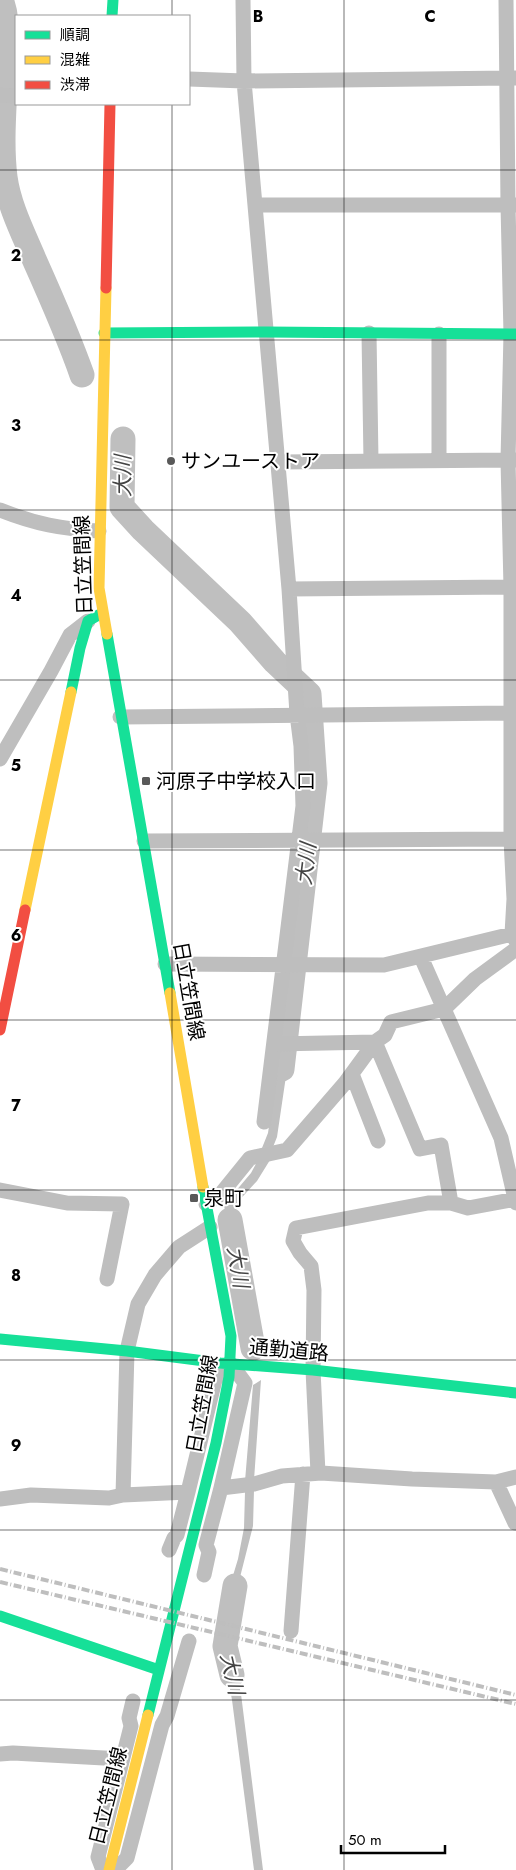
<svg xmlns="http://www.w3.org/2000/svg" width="516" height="1870" font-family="Jost,'Noto Sans JP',sans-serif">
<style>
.water{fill:#bfbfbf}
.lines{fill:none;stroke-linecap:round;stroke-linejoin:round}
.river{stroke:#bfbfbf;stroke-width:25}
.street{stroke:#bebebe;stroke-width:15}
.fast{stroke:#16e098;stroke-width:11}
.slow{stroke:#ffcf43;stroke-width:11}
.jam{stroke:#f24e42;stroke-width:11}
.rail{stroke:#bebebe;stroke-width:4;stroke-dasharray:8 2.5 1 2.5;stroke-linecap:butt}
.grid{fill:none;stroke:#000;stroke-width:1;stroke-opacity:0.55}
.poi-dot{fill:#595959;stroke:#fff;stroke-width:2}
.labels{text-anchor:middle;stroke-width:4;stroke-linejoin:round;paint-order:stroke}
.poi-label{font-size:20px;fill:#000;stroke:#fff;text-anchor:start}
.street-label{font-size:20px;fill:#000;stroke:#fff}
.water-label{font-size:21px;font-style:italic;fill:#444;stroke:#fff}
.grid-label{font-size:16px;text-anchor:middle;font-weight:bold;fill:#000;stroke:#fff;stroke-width:4;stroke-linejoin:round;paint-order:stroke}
</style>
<rect width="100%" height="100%" fill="#fff"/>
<path class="water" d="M280,1049H290L277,1137L273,1147L262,1148L268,1133Z
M270,1160L257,1181L235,1205V1218L240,1251L232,1253L224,1205L251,1173L257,1162Z
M242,1259L258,1346L249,1347L233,1260Z
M261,1380L254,1480L245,1481L253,1385Z
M254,1490L253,1526L236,1593L238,1613L237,1621L228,1618L230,1609L228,1592L238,1559L244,1528L245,1492Z
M221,1640L232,1643V1653L241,1694L263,1870H254L232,1700Z"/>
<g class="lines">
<path class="river" d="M1,0C8,16 6,35 6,52C6,94 0,136 5,177C9,206 23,233 34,259C51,297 68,335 82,375
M123,439L122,507L143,530L240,622L275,662L309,694L315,783L282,1069
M230,1220L253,1348
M232,1675L225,1646L235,1586"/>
<path class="street" d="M243,0L244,81L289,589L297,714L301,746L303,806L264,1122
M506,0L508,205L511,334L508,460L511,587V839L514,899L512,934L516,941
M189,79L244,81L515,78
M0,95L16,96
M256,205H516
M369,333L371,461
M439,461V334
M279,462L516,460
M0,510C35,524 62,529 99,531
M289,589L516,587
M120,717L516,713
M0,759L51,671L70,635L88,621
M144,841L516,839
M421,957L501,1138L516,1203
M165,964L384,965L512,934
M275,1044L375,1042L420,1149L441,1145L451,1203
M352,1074L378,1141
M0,1190L67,1203L122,1204L107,1279
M206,1204L220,1195L250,1158L287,1150L345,1083L375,1042L385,1035L391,1022L444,1009L475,979L516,949
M318,1473L313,1370L314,1290L311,1266L300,1253L293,1241L296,1228L428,1203H451L468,1208L516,1199
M123,1495L127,1351L138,1304L155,1275L179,1247L210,1227
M0,1499L31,1495L109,1498L123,1495L188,1492L215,1380L231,1364L245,1383L221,1488L254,1484L282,1476L321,1473L412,1479L496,1482
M515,1523L496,1482L516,1477
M169,1550L174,1538L177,1535L188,1492
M204,1575L209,1552L206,1545L221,1488
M291,1631L303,1474
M0,1754L13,1753L122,1759
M103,1870L98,1857L131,1726L129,1718L133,1701
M115,1870L127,1858L162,1725L167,1716L189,1641"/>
<path class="fast" d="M112,16L113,0
M104,333L266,332L516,334
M107,634L170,993
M71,692L80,648L88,621L102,613
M0,1339L127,1351L220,1363L313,1370L516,1393
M0,1616L159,1670
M148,1715L216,1443L229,1377L231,1336L203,1187"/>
<path class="slow" d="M106,288L99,588L107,634
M25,910L71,692
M170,993L203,1187
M109,1870L148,1715"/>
<path class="jam" d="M106,288L110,104
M0,1030L25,910"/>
<path class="rail" d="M0,1569L516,1695
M0,1582L516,1704"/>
</g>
<path class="grid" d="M172,0V16M344,0V1870M172,104V1870M0,170H516M0,340H516M0,510H516M0,680H516M0,850H516M0,1020H516M0,1190H516M0,1360H516M0,1530H516M0,1700H516"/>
<g class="poi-dot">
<circle cx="171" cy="461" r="5"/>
<rect x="141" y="776" width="10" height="10" rx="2.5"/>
<rect x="189" y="1193" width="10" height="10" rx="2.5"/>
</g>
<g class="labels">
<g class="poi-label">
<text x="181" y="468">サンユーストア</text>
<text x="156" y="788">河原子中学校入口</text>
<text x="204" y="1205">泉町</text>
</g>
<g class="street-label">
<text transform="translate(83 565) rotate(-92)" y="7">日立笠間線</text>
<text transform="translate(189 991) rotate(80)" y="7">日立笠間線</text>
<text transform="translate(289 1350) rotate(5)" y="7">通勤道路</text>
<text transform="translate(202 1404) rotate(-80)" y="7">日立笠間線</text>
<text transform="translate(108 1796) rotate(-76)" y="7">日立笠間線</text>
</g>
<g class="water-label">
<text transform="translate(123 476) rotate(-90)" y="7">大川</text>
<text transform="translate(306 864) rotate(-83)" y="7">大川</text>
<text transform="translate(238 1267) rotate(80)" y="7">大川</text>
<text transform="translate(232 1674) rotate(77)" y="7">大川</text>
</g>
</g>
<g class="grid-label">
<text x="258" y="22">B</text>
<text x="430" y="22">C</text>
<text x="16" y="261">2</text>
<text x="16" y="431">3</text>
<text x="16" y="601">4</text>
<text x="16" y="771">5</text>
<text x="16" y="941">6</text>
<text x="16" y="1111">7</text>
<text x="16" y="1281">8</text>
<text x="16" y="1451">9</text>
</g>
<rect x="15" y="15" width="175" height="90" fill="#ffffff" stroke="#999999"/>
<rect x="25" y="31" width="25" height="8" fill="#16e098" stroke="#999999"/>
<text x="60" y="40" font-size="15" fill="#000000">順調</text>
<rect x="25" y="56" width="25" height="8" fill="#ffcf43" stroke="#999999"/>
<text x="60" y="65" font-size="15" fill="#000000">混雑</text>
<rect x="25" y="81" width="25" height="8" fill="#f24e42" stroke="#999999"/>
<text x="60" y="90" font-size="15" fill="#000000">渋滞</text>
<path d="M341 1845v8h104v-8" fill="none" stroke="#000000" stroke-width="2.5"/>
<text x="348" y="1845" font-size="15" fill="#000000" stroke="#ffffff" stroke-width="4" paint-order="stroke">50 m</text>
</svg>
